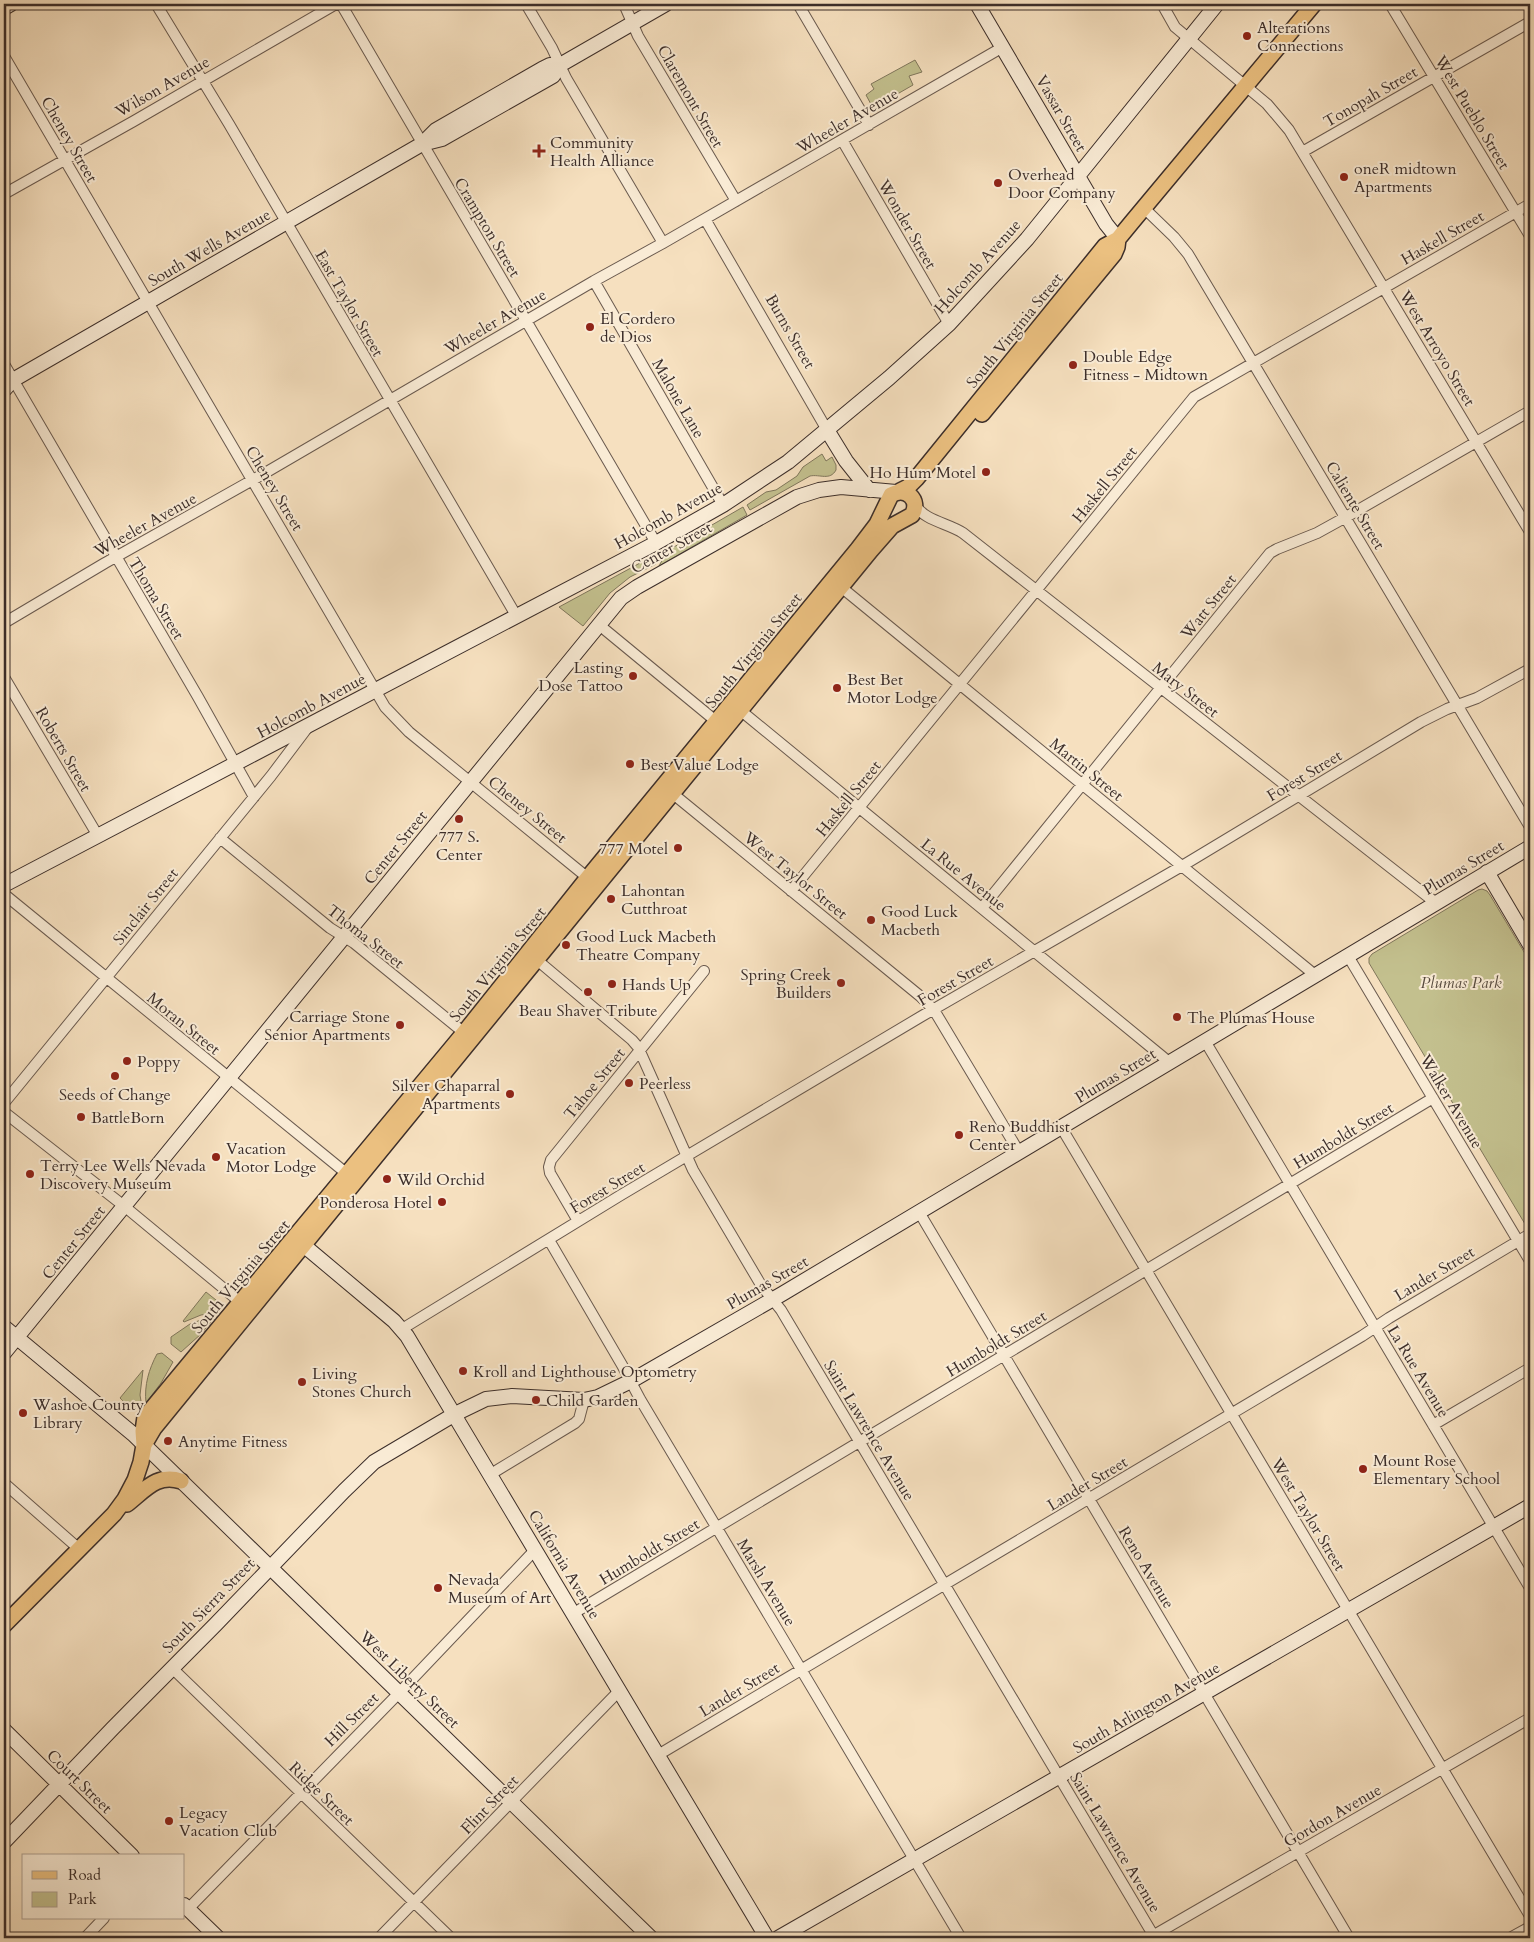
<svg xmlns="http://www.w3.org/2000/svg" width="1534" height="1942" font-family="Cardo,serif">
<style>
.green{fill:#c3c08e;stroke:#80775c}
.lines{fill:none;stroke-linecap:round;stroke-linejoin:round}
.street-casing{stroke:#6a5a4f;stroke-width:12}
.secondary-casing{stroke:#3c2e2a;stroke-width:16}
.primary-casing{stroke:#3c2e2a;stroke-width:18}
.street{stroke:#f9ebd5;stroke-width:10}
.secondary{stroke:#f9ebd5;stroke-width:14}
.primary{stroke:#ebc080;stroke-width:15}
.poi-dot{fill:#8f2418;stroke:#f9ebd5;stroke-width:2}
.labels{text-anchor:middle;stroke-width:4;stroke-linejoin:round;paint-order:stroke}
.poi-label{font-size:16px;fill:#3c2e2a;stroke:#f9ebd5;text-anchor:start}
.street-label{font-size:16px;fill:#3c2e2a;stroke:#f9ebd5}
.park-label{font-size:16px;font-style:italic;fill:#574b3e;stroke:#f9ebd5}
</style>
<rect width="100%" height="100%" fill="#f6e0bf"/>
<filter id="stains"><feTurbulence type="fractalNoise" baseFrequency=".004" numOctaves="4"/><feColorMatrix values="0 0 0 0 .2 0 0 0 0 .09 0 0 0 0 .02 0 0 0 .5 -.17"/></filter>
<radialGradient id="worn" r=".72"><stop offset=".6" stop-color="#630" stop-opacity="0"/><stop offset="1" stop-color="#630" stop-opacity=".3"/></radialGradient>
<path class="green" d="M915,60L922,72L909,76L913,85L873,108L866,95L874,89L871,84Z
M822,454L826,461L832,457L836,465V470C830,481 820,474 810,476L750,510L747,505L766,492L776,490L797,476L803,467Z
M743,507L747,515L659,566L667,551Z
M664,550L656,564L630,577L610,593L583,626L559,607Z
M1482,889L1487,891L1490,895L1530,962V1220L1525,1224L1369,963V958L1372,954L1478,890Z
M206,1292L221,1304V1309L218,1312L201,1315L184,1322L183,1321Z
M209,1317H215L201,1334L181,1352L171,1344V1337L190,1324Z
M162,1353L173,1362L161,1383L146,1403C144,1385 149,1369 157,1354Z
M143,1370L140,1395L142,1407C133,1412 126,1404 120,1398Z"/>
<g class="lines">
<g class="street-casing">
<path id="street" d="M156,4L229,124L517,617
M341,4L656,543
M526,4L552,48L566,78L663,243
M624,4L638,36L736,201
M798,4L869,125
M1162,4L1175,27L1267,104L1289,130L1530,532
M1390,4L1530,236
M4,56L385,707L409,732L588,878
M842,140L949,324
M1304,151L1530,22
M4,194L134,121L336,4
M1144,208L1174,237L1188,254L1530,827
M705,219L827,430
M594,281L723,505
M4,364L198,697L254,797
M915,505C925,521 948,523 963,533L1436,903
M841,587L1315,975
M4,623L105,563L265,473L594,281L663,243L1003,47
M598,624L717,722
M4,677L98,836
M740,710L1169,1062
M672,793L920,996L934,1010L1019,1152
M220,838L330,928L354,943L468,1036
M791,891L1194,397L1530,204
M4,894L346,1173
M982,908L1270,553L1277,549L1317,533L1346,517L1530,411
M1348,956L1530,1261
M537,960L632,1040L638,1047L693,1170L761,1285L781,1310L1155,1938
M1205,1041L1530,1588
M4,1103L271,776L308,727
M4,1112L124,1206L240,1302
M1061,1127L1530,1916
M919,1212L1349,1938
M578,1221L550,1173L549,1167L551,1160L704,971
M549,1240L622,1365L640,1399L961,1938
M402,1329L621,1195L922,1016L1182,866L1421,722L1447,709L1477,698L1530,669
M1433,1425L1530,1368
M491,1474L575,1423L579,1419L584,1400
M4,1483L78,1548
M574,1613L1433,1098
M172,1668L451,1938
M658,1755L1362,1336L1389,1318L1530,1234
M188,1909L399,1693L535,1550
M85,1938L104,1918
M379,1938L620,1690
M1149,1938L1530,1718
M1510,1938L1530,1927"/>
</g>
<g class="secondary-casing">
<path id="secondary" d="M977,4L1106,224L1118,239
M4,8L11,4
M422,144L442,139L546,80L553,76L560,65
M4,390L13,380L422,144L436,130L542,69L550,65H560L666,4
M827,430L846,461L869,490
M1487,872L1530,945
M4,885L656,543L723,505L788,462L889,378L949,324L1027,239L1217,4
M295,1238L394,1321L407,1336L767,1938
M4,1327L133,1434L651,1938
M4,1353L621,598L637,587L797,497L819,490L841,487L896,492
M4,1730L132,1856
M4,1842L113,1728L216,1624L344,1491L374,1462L455,1414L486,1399L512,1396L584,1400L598,1397L631,1381L782,1294L1530,847
M184,1905L218,1938
M778,1938L1530,1506"/>
</g>
<g class="primary-casing">
<path id="primary" d="M982,414L1114,254L1117,247L1118,239
M900,491L908,487L916,479L1105,246L1118,239L1132,222L1314,4
M127,1504C145,1490 157,1473 181,1481
M4,1625L114,1514L125,1499L135,1480L141,1462L144,1445L154,1428C392,1135 633,844 871,550L892,526L912,515C921,500 906,486 891,495L877,524L858,549L586,880L464,1033L145,1417L143,1431L144,1445"/>
</g>
<use href="#street" class="street"/>
<use href="#secondary" class="secondary"/>
<use href="#primary" class="primary"/>
</g>
<g class="poi-dot">
<circle cx="1247" cy="36" r="5"/>
<path d="M536.5 143.5h5v5h5v5h-5v5h-5v-5h-5v-5h5z"/>
<circle cx="1344" cy="177" r="5"/>
<circle cx="998" cy="183" r="5"/>
<circle cx="590" cy="327" r="5"/>
<circle cx="1073" cy="365" r="5"/>
<circle cx="986" cy="472" r="5"/>
<circle cx="633" cy="676" r="5"/>
<circle cx="837" cy="688" r="5"/>
<circle cx="630" cy="764" r="5"/>
<circle cx="459" cy="819" r="5"/>
<circle cx="678" cy="848" r="5"/>
<circle cx="611" cy="899" r="5"/>
<circle cx="871" cy="920" r="5"/>
<circle cx="566" cy="945" r="5"/>
<circle cx="841" cy="983" r="5"/>
<circle cx="612" cy="984" r="5"/>
<circle cx="588" cy="992" r="5"/>
<circle cx="1177" cy="1017" r="5"/>
<circle cx="400" cy="1025" r="5"/>
<circle cx="127" cy="1061" r="5"/>
<circle cx="115" cy="1076" r="5"/>
<circle cx="629" cy="1083" r="5"/>
<circle cx="510" cy="1094" r="5"/>
<circle cx="81" cy="1117" r="5"/>
<circle cx="959" cy="1135" r="5"/>
<circle cx="216" cy="1157" r="5"/>
<circle cx="30" cy="1174" r="5"/>
<circle cx="387" cy="1179" r="5"/>
<circle cx="442" cy="1202" r="5"/>
<circle cx="463" cy="1371" r="5"/>
<circle cx="302" cy="1382" r="5"/>
<circle cx="536" cy="1400" r="5"/>
<circle cx="23" cy="1413" r="5"/>
<circle cx="168" cy="1441" r="5"/>
<circle cx="1363" cy="1469" r="5"/>
<circle cx="438" cy="1588" r="5"/>
<circle cx="169" cy="1821" r="5"/>
</g>
<g class="labels">
<g class="poi-label">
<text x="1257" y="33">Alterations<tspan x="1257" dy="18">Connections</tspan></text>
<text x="550" y="148">Community<tspan x="550" dy="18">Health Alliance</tspan></text>
<text x="1354" y="174">oneR midtown<tspan x="1354" dy="18">Apartments</tspan></text>
<text x="1008" y="180">Overhead<tspan x="1008" dy="18">Door Company</tspan></text>
<text x="600" y="324">El Cordero<tspan x="600" dy="18">de Dios</tspan></text>
<text x="1083" y="362">Double Edge<tspan x="1083" dy="18">Fitness - Midtown</tspan></text>
<text x="976" y="478" text-anchor="end">Ho Hum Motel</text>
<text x="623" y="673" text-anchor="end">Lasting<tspan x="623" dy="18">Dose Tattoo</tspan></text>
<text x="847" y="685">Best Bet<tspan x="847" dy="18">Motor Lodge</tspan></text>
<text x="640" y="770">Best Value Lodge</text>
<text x="459" y="842" text-anchor="middle">777 S.<tspan x="459" dy="18">Center</tspan></text>
<text x="668" y="854" text-anchor="end">777 Motel</text>
<text x="621" y="896">Lahontan<tspan x="621" dy="18">Cutthroat</tspan></text>
<text x="881" y="917">Good Luck<tspan x="881" dy="18">Macbeth</tspan></text>
<text x="576" y="942">Good Luck Macbeth<tspan x="576" dy="18">Theatre Company</tspan></text>
<text x="831" y="980" text-anchor="end">Spring Creek<tspan x="831" dy="18">Builders</tspan></text>
<text x="622" y="990">Hands Up</text>
<text x="588" y="1016" text-anchor="middle">Beau Shaver Tribute</text>
<text x="390" y="1022" text-anchor="end">Carriage Stone<tspan x="390" dy="18">Senior Apartments</tspan></text>
<text x="1187" y="1023">The Plumas House</text>
<text x="137" y="1067">Poppy</text>
<text x="639" y="1089">Peerless</text>
<text x="500" y="1091" text-anchor="end">Silver Chaparral<tspan x="500" dy="18">Apartments</tspan></text>
<text x="115" y="1100" text-anchor="middle">Seeds of Change</text>
<text x="91" y="1123">BattleBorn</text>
<text x="969" y="1132">Reno Buddhist<tspan x="969" dy="18">Center</tspan></text>
<text x="226" y="1154">Vacation<tspan x="226" dy="18">Motor Lodge</tspan></text>
<text x="40" y="1171">Terry Lee Wells Nevada<tspan x="40" dy="18">Discovery Museum</tspan></text>
<text x="397" y="1185">Wild Orchid</text>
<text x="432" y="1208" text-anchor="end">Ponderosa Hotel</text>
<text x="473" y="1377">Kroll and Lighthouse Optometry</text>
<text x="312" y="1379">Living<tspan x="312" dy="18">Stones Church</tspan></text>
<text x="546" y="1406">Child Garden</text>
<text x="33" y="1410">Washoe County<tspan x="33" dy="18">Library</tspan></text>
<text x="178" y="1447">Anytime Fitness</text>
<text x="1373" y="1466">Mount Rose<tspan x="1373" dy="18">Elementary School</tspan></text>
<text x="448" y="1585">Nevada<tspan x="448" dy="18">Museum of Art</tspan></text>
<text x="179" y="1818">Legacy<tspan x="179" dy="18">Vacation Club</tspan></text>
</g>
<g class="street-label">
<text transform="translate(162 86) rotate(-30)" y="6">Wilson Avenue</text>
<text transform="translate(691 96) rotate(60)" y="6">Claremont Street</text>
<text transform="translate(1370 96) rotate(-30)" y="6">Tonopah Street</text>
<text transform="translate(1473 112) rotate(59)" y="6">West Pueblo Street</text>
<text transform="translate(1062 113) rotate(60)" y="6">Vassar Street</text>
<text transform="translate(847 120) rotate(-30)" y="6">Wheeler Avenue</text>
<text transform="translate(70 139) rotate(60)" y="6">Cheney Street</text>
<text transform="translate(908 224) rotate(60)" y="6">Wonder Street</text>
<text transform="translate(488 227) rotate(59)" y="6">Crampton Street</text>
<text transform="translate(1442 237) rotate(-30)" y="6">Haskell Street</text>
<text transform="translate(209 247) rotate(-30)" y="6">South Wells Avenue</text>
<text transform="translate(977 266) rotate(-48)" y="6">Holcomb Avenue</text>
<text transform="translate(350 303) rotate(60)" y="6">East Taylor Street</text>
<text transform="translate(495 321) rotate(-30)" y="6">Wheeler Avenue</text>
<text transform="translate(1014 330) rotate(-51)" y="6">South Virginia Street</text>
<text transform="translate(791 331) rotate(60)" y="6">Burns Street</text>
<text transform="translate(1438 348) rotate(59)" y="6">West Arroyo Street</text>
<text transform="translate(679 398) rotate(60)" y="6">Malone Lane</text>
<text transform="translate(1104 484) rotate(-51)" y="6">Haskell Street</text>
<text transform="translate(275 488) rotate(59)" y="6">Cheney Street</text>
<text transform="translate(1356 505) rotate(59)" y="6">Caliente Street</text>
<text transform="translate(668 515) rotate(-29)" y="6">Holcomb Avenue</text>
<text transform="translate(145 524) rotate(-29)" y="6">Wheeler Avenue</text>
<text transform="translate(671 547) rotate(-29)" y="6">Center Street</text>
<text transform="translate(157 598) rotate(59)" y="6">Thoma Street</text>
<text transform="translate(1208 606) rotate(-51)" y="6">Watt Street</text>
<text transform="translate(753 650) rotate(-51)" y="6">South Virginia Street</text>
<text transform="translate(1186 689) rotate(38)" y="6">Mary Street</text>
<text transform="translate(311 705) rotate(-28)" y="6">Holcomb Avenue</text>
<text transform="translate(64 749) rotate(60)" y="6">Roberts Street</text>
<text transform="translate(1087 769) rotate(39)" y="6">Martin Street</text>
<text transform="translate(1304 775) rotate(-31)" y="6">Forest Street</text>
<text transform="translate(848 798) rotate(-51)" y="6">Haskell Street</text>
<text transform="translate(528 809) rotate(39)" y="6">Cheney Street</text>
<text transform="translate(395 847) rotate(-51)" y="6">Center Street</text>
<text transform="translate(1463 867) rotate(-31)" y="6">Plumas Street</text>
<text transform="translate(964 874) rotate(39)" y="6">La Rue Avenue</text>
<text transform="translate(796 875) rotate(39)" y="6">West Taylor Street</text>
<text transform="translate(145 906) rotate(-51)" y="6">Sinclair Street</text>
<text transform="translate(366 936) rotate(38)" y="6">Thoma Street</text>
<text transform="translate(497 964) rotate(-51)" y="6">South Virginia Street</text>
<text transform="translate(955 980) rotate(-30)" y="6">Forest Street</text>
<text transform="translate(184 1023) rotate(39)" y="6">Moran Street</text>
<text transform="translate(1115 1075) rotate(-31)" y="6">Plumas Street</text>
<text transform="translate(594 1083) rotate(-51)" y="6">Tahoe Street</text>
<text transform="translate(1452 1101) rotate(59)" y="6">Walker Avenue</text>
<text transform="translate(1343 1135) rotate(-31)" y="6">Humboldt Street</text>
<text transform="translate(607 1187) rotate(-31)" y="6">Forest Street</text>
<text transform="translate(73 1242) rotate(-51)" y="6">Center Street</text>
<text transform="translate(1434 1273) rotate(-31)" y="6">Lander Street</text>
<text transform="translate(240 1276) rotate(-50)" y="6">South Virginia Street</text>
<text transform="translate(767 1282) rotate(-30)" y="6">Plumas Street</text>
<text transform="translate(996 1343) rotate(-31)" y="6">Humboldt Street</text>
<text transform="translate(1419 1371) rotate(59)" y="6">La Rue Avenue</text>
<text transform="translate(870 1430) rotate(59)" y="6">Saint Lawrence Avenue</text>
<text transform="translate(1087 1483) rotate(-31)" y="6">Lander Street</text>
<text transform="translate(1309 1514) rotate(59)" y="6">West Taylor Street</text>
<text transform="translate(649 1551) rotate(-31)" y="6">Humboldt Street</text>
<text transform="translate(565 1564) rotate(59)" y="6">California Avenue</text>
<text transform="translate(1147 1567) rotate(59)" y="6">Reno Avenue</text>
<text transform="translate(767 1582) rotate(59)" y="6">Marsh Avenue</text>
<text transform="translate(208 1605) rotate(-46)" y="6">South Sierra Street</text>
<text transform="translate(410 1679) rotate(44)" y="6">West Liberty Street</text>
<text transform="translate(739 1689) rotate(-31)" y="6">Lander Street</text>
<text transform="translate(1146 1707) rotate(-30)" y="6">South Arlington Avenue</text>
<text transform="translate(351 1719) rotate(-45)" y="6">Hill Street</text>
<text transform="translate(80 1781) rotate(44)" y="6">Court Street</text>
<text transform="translate(322 1793) rotate(44)" y="6">Ridge Street</text>
<text transform="translate(489 1804) rotate(-46)" y="6">Flint Street</text>
<text transform="translate(1332 1815) rotate(-30)" y="6">Gordon Avenue</text>
<text transform="translate(1116 1842) rotate(59)" y="6">Saint Lawrence Avenue</text>
</g>
<g class="park-label">
<text x="1461" y="988">Plumas Park</text>
</g>
</g>
<rect width="1534" height="1942" fill="none" stroke="#f6e0bf" stroke-width="20"/>
<rect x="5" y="5" width="1524" height="1932" fill="none" stroke="#3c2e2a" stroke-width="2.5"/>
<rect x="10" y="10" width="1514" height="1922" fill="none" stroke="#3c2e2a"/>
<rect x="22" y="1854" width="162" height="65" fill="#f9ebd5" stroke="#ad9f91"/>
<rect x="32" y="1871" width="25" height="8" fill="#ebc080" stroke="#ad9f91"/>
<text x="68" y="1880" font-size="15" fill="#3c2e2a">Road</text>
<rect x="32" y="1892" width="25" height="15" fill="#c3c08e" stroke="#ad9f91"/>
<text x="68" y="1904" font-size="15" fill="#3c2e2a">Park</text>
<rect width="100%" height="100%" filter="url(#stains)"/>
<rect width="100%" height="100%" fill="url(#worn)"/>
</svg>
